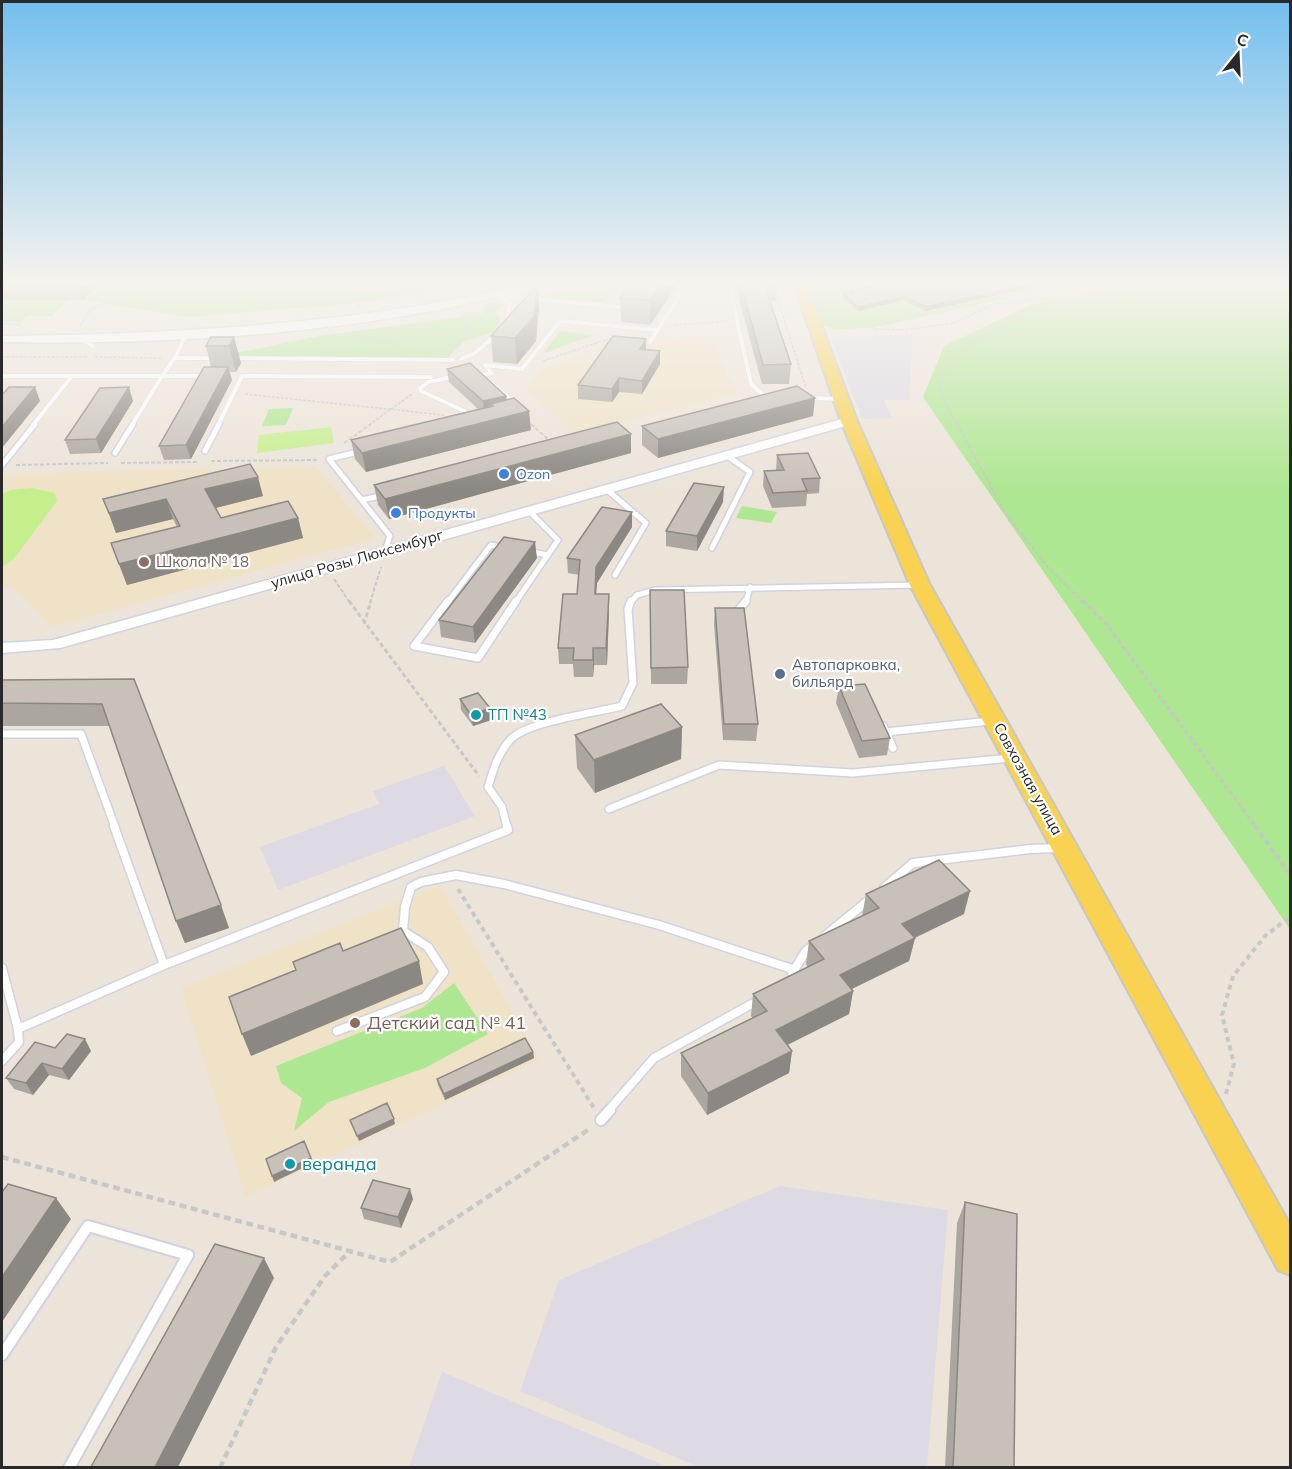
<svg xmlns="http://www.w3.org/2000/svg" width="1292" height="1469" font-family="Mulish,sans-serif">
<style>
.industrial{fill:#dddae4}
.education{fill:#efe2c7}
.green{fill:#aee791}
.pitch{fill:#c5ef8c}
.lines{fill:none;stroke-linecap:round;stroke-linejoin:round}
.service-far4-casing{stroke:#ced2e3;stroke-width:5}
.service-far3-casing{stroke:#ced2e3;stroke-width:8}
.service-far2-casing{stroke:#ced2e3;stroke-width:10}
.service-far1-casing{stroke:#ced2e3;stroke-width:11}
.service-casing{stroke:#ced2e3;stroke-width:14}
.tertiary-casing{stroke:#ced2e3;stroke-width:3}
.primary-casing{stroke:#c7c7c7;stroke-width:4}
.path-far4{stroke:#c7c7c7;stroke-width:1.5;stroke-dasharray:3 1.5;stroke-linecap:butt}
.path-far3{stroke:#c7c7c7;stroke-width:2;stroke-dasharray:4 2;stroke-linecap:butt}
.path-far2{stroke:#c7c7c7;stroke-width:3;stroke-dasharray:4.5 3;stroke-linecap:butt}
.path-far1{stroke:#c7c7c7;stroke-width:4;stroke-dasharray:5 4;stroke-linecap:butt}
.path{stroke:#c7c7c7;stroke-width:4.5;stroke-dasharray:7 4.5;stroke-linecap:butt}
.service-far4{stroke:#fff;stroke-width:4}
.service-far3{stroke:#fff;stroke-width:5}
.service-far2{stroke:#fff;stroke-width:7}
.service-far1{stroke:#fff;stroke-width:8}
.service{stroke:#fff;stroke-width:10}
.tertiary{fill:#fff;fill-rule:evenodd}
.primary{fill:#f9d251;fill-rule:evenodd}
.wall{fill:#aba69f}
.shaded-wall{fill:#8b8782}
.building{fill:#c7c1b9;stroke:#8b8782;stroke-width:1.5}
.shop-dot{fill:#3f7fe0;stroke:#fff;stroke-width:2}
.education-dot{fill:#8d6e63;stroke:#fff;stroke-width:2}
.service-dot{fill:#5c6f8a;stroke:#fff;stroke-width:2}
.culture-dot{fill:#0f9aa8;stroke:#fff;stroke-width:2}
.labels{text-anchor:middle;stroke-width:4.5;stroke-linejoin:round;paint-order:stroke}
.far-shop-label{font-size:14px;fill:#366cbe;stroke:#fff;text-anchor:start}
.street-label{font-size:15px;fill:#292929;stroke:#fff}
.education-label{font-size:15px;fill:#785e54;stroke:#fff;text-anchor:start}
.service-label{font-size:15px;fill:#4e5e75;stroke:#fff;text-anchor:start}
.culture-label{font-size:15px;fill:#0d838f;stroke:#fff;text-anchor:start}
.near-education-label{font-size:18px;fill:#785e54;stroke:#fff;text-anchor:start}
.near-culture-label{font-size:18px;fill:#0d838f;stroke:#fff;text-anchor:start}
</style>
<rect width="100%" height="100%" fill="#ece4d9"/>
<path class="industrial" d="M913,334L909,400H884L892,418L862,419L831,338Z
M444,766L475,816L278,890L260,847L379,804L373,791Z
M780,1186L948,1210L927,1467H699L520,1391L559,1280Z
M442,1372L668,1467H409Z"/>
<path class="education" d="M631,336L713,343L737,394L575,433L525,390L540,370Z
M315,466L375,538L52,627L13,587H2V474Z
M440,885L539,1059L246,1197L181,988Z"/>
<path class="green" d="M99,284H485L347,304L189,317L83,300Z
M583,284H642L628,290L612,291L606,301L593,304L530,299Z
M812,284H1070L872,328L836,329L823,325L815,302Z
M1129,284H1290V929L923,397L944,346L1030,305Z
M2,300H68L52,316H27L20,322H2Z
M487,302L503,305L495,312L500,319L497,331L463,342L443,362L186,360L185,357L237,353L319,336L482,314Z
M560,331L594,335L544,353Z
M293,408L286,425L262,426L269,409Z
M742,506L777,512L771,523L736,518Z
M454,983L488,1034L425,1068L329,1102L294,1131L302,1098L281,1083L276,1066L422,1008Z"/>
<path class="pitch" d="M331,427L334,443L257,453L259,435Z
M32,488L55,493L57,501L13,560L2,567V494L11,490Z"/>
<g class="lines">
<g class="service-far4-casing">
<path id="service-far4" d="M729,284L751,384L768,399
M769,284H800
M496,295L628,308
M500,298L510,303L506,321
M82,339L93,346
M650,342L687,284
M175,358H217
M231,358L453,360
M461,359L475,353L496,335
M2,376H206
M162,376L176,356L186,334
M457,376L428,382L420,388L421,391L473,415
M808,398L841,399
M517,405L482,375L492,373L485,365L522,369L560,321L658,330
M33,425L72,376
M132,425L162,376
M218,425L242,376L431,377"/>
</g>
<g class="service-far3-casing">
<path id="service-far3" d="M205,451L219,424
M362,451L329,459L390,536L385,551
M115,453L133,424
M2,465L35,424
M606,489L646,523L615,575
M362,500L384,495
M712,548L750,472L726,455
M527,551L548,555
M447,603L491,545L504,548
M515,603L558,540L529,511
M630,603L637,595L655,590L918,585
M746,603L750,587"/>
</g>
<g class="service-far2-casing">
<path id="service-far2" d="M448,601L414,646L478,658L516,601
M736,613L746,601
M883,726L886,732L990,721
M2,734H81L115,827
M887,734L893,748
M609,809L719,765L853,773L1011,758
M507,827L502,807L488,787C493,771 498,753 510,740C528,721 595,713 622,706L633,683L628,609L631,601"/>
</g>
<g class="service-far1-casing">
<path id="service-far1" d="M114,826L164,965
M884,888L913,863L1030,849L1058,848
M826,935L870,899
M2,968L18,1029L19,1042L2,1061
M792,973L806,951L815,944
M18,1029L164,965L508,830L507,826
M337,1031L425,997L444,972L428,947L403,931L405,907L411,887L421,882L456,875L504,884L659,925L795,970
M608,1111L654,1058L759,1000"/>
</g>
<g class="service-casing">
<path id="service" d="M601,1120L610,1110
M2,1355L88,1226L188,1255L69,1468"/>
</g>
<g class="tertiary-casing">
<path id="tertiary" d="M530,284H545C534,292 503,296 488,299C336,335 157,345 2,342V336C180,334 356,324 530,284Z
M849,417L853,418V424L60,648L2,653V643L53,640Z"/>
</g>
<g class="primary-casing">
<path id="primary" d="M794,284H806L857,421L930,585L1290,1225V1275L1278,1270L910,585L841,421Z"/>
</g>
<path class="path-far4" d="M140,284L125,291L131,292L148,284
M575,290L603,284
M776,294L806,388
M359,307L355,293L361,284
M463,315L498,309
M2,324H20L17,327
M675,325L728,321
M80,326L90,310L128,291
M874,329L904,330L954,323L995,304L1056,298L1071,287L1085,284
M350,334L405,347
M459,347L477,313
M2,357H88
M95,357L163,358
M543,361L611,338
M245,394L444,415
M528,421L532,425
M369,425L412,394
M958,425C951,413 940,398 941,383C943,370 952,361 961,353C1015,307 1086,298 1153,284"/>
<path class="path-far3" d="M531,424L552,443
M957,424L1004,511L1047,566L1084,603
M344,443L371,424
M211,461L318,460
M121,463L198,462
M16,465L108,463
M334,579L350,603
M370,603L381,567"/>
<path class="path-far2" d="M349,601L479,776
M1083,601L1107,625L1256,827
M364,624L371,601"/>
<path class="path-far1" d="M1255,826L1290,874
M458,889L594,1108
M1226,1094L1234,1064L1222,1015L1233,976L1266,935L1290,917"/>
<path class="path" d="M2,1157L390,1262L591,1128
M220,1468L276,1347L325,1276L350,1251"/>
<use href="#service-far4" class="service-far4"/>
<use href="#service-far3" class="service-far3"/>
<use href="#service-far2" class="service-far2"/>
<use href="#service-far1" class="service-far1"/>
<use href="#service" class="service"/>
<use href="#tertiary" class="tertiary"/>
<use href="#primary" class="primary"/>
</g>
<path class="wall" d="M2,284H99L83,300H2Z
M633,284H678L650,325L621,322L620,298L633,288Z
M735,284H777L776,301H770L791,364L789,384H762Z
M1046,284L925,311L903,300L858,311L843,298V294L851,293V290Z
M539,307L536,341L517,364L493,362L491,336Z
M234,337L241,363L236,372H229L232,380L191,459L164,460L159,446L211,367L206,346Z
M646,349L660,351V364L642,394L619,392L612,402L578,399V385Z
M447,369L506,396L507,400L531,430L366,472L355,459L351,440L478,409L449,382Z
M133,401L101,453L70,454L65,440Z
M813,416L658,458L642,445V426Z
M631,453L389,519L378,505L374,485Z
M777,455L820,478L819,493L807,494L806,506L772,508L763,486L764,471H776Z
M263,496L216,508L221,518H298L303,538L127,585L111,543L177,527L173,519L116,533L103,499Z
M723,502L697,551L666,546V531Z
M632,527L597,583L596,594H609V610L607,665H594L593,677H574L573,664H559L558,648L577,594L579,575L568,573L567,558Z
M537,558L475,643L441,637L439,620Z
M650,590L688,667L687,684H651Z
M715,608L758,724L756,741L723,740L714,624Z
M134,679L229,928L185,943L176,921L109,726H2V680Z
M839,686L890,738L887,755L859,758L836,703Z
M460,699L491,720L473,726L461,710Z
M682,727L681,759L595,793L577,768L575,735Z
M866,894L964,914L915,938L909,961L852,989L853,991L849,1014L787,1045L792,1051L789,1073L707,1115L681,1076V1053L753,1018L751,1016L753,994L808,967L806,964L809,941L862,916Z
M55,1048L91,1051L69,1080L49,1075L33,1095L14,1089L6,1078Z
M533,1052L534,1058L445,1100L438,1085L437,1079Z
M413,1199L401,1228L364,1219L361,1208Z
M965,1202L1014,1467H945L957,1223Z"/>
<path class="shaded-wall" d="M80,284H99L83,300L79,285Z
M538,284L539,307L536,341L517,364L515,338Z
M661,284H678L650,325V300Z
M1029,284H1046L925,311L926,307Z
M904,296L903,300L858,311V307Z
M234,337L241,363L236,372L229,346Z
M646,339V353L640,349Z
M660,351V364L642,394V381Z
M228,367L232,380L191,459L186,445Z
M619,378V392L612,402V389Z
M35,387L40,401L2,448V427Z
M129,387L133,401L101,453L96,439Z
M506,396L508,410L493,406L491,404L492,413L484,415L483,401Z
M815,398L813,416L658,458V439Z
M529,411L531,430L366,472L362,453Z
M631,434V453L389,519L385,499Z
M258,477L263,496L211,509L205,489Z
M724,487L723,502L697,551V536Z
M166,499L173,519L116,533L109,513Z
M632,512V527L597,583L595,610V594L596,567Z
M298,518L303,538L127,585L119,564Z
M535,542L537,558L475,643L473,627Z
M609,594V610L607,665L606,648Z
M593,648L594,665L593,677Z
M490,708L491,720L473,726L471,715Z
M682,727L681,759L595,793L594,760Z
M970,891L964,914L897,946L902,924Z
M221,905L229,928L185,943L176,921Z
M915,938L909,961L835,997L840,975Z
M419,961L423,984L251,1056L242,1034Z
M853,991L849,1014L773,1052L776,1030Z
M85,1039L91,1051L69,1080L62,1069Z
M792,1051L789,1073L707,1115L708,1093Z
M533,1052L534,1058L445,1100L444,1094Z
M42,1063L49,1075L33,1095L26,1083Z
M394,1119L395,1124L359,1141L357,1136Z
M311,1158L313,1163L274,1182L272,1176Z
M410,1189L413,1199L401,1228L398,1217Z
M56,1198L71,1219L2,1322V1277Z
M264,1258L274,1278L178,1467H155Z"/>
<path class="building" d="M2,284H80L79,285H2Z
M538,284L534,316L515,338L491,336Z
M633,284H661L650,300L620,298L627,288L634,287Z
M741,284H764L791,364L763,365Z
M888,284H1029L926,307L904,296L858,307L843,294L855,293L851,290Z
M613,336L646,339L640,349L660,351L642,381L619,378L612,389L578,385Z
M211,337H234L229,346H206Z
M470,363L506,396L483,401L447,369Z
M204,367H228L186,445L159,446Z
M797,386L815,398L658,439L642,426Z
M9,387H35L2,427V395Z
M129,387L96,439L65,440L100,388Z
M514,398L529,411L362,453L351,440L493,406L491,404Z
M617,422L631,434L385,499L374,485Z
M808,453L820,478L802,479L807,491L773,493L764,471L784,470L777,455Z
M250,464L258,477L205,489L221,518L288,501L298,518L119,564L111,543L180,526L166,499L109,513L103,499Z
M694,483L724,487L697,536L666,531Z
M602,507L632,512L596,567L595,594H609L606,648H593V660H573L574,648H558L563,594H577L580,560L567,558Z
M504,537L535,542L473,627L439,620Z
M650,590H684L688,667L651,668Z
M715,608H744L758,724H724Z
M134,679L221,905L176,921L102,704L2,703V680Z
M865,684L890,738L862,741L839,686Z
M478,693L490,708L471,715L460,699Z
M661,704L682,727L594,760L575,735Z
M939,860L970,891L902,924L915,938L840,975L853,991L776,1030L792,1051L708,1093L681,1053L767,1011L753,994L824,959L809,941L879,908L866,894Z
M401,928L419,961L242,1034L229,997L296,970L293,962L340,943L343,951Z
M67,1034L85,1039L62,1069L42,1063L26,1083L6,1078L35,1042L55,1048Z
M525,1038L533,1052L444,1094L437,1079Z
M387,1103L394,1119L357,1136L350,1120Z
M304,1141L311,1158L272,1176L266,1159Z
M373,1180L410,1189L398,1217L361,1208Z
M8,1184L56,1198L2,1277V1192Z
M965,1202L1017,1214L1014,1467H953Z
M215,1244L264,1258L155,1467H91Z"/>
<linearGradient id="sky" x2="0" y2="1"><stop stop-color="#73bfee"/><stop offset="0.58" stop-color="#f6f3ee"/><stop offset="1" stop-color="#f6f3ee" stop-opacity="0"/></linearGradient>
<rect width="1292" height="489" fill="url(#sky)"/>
<g class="shop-dot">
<circle cx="504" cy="474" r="6"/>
<circle cx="396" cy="513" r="6"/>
</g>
<g class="education-dot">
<circle cx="144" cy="562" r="6"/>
<circle cx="355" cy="1023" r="6"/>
</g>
<circle class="service-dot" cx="780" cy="674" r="6"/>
<g class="culture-dot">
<circle cx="476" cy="715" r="6"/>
<circle cx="290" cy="1164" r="6"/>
</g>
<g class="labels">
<g class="far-shop-label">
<text x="516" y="479">Ozon</text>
<text x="408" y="518">Продукты</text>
</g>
<g class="street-label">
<text transform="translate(357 559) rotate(-16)" y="5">улица Розы Люксембург</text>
<text transform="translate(1028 779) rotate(61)" y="5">Совхозная улица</text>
</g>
<g class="education-label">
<text x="156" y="567">Школа № 18</text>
</g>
<g class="service-label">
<text x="792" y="670">Автопарковка,<tspan x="792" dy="17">бильярд</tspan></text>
</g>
<g class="culture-label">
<text x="488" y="720">ТП №43</text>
</g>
<g class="near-education-label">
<text x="367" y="1029">Детский сад № 41</text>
</g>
<g class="near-culture-label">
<text x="302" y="1170">веранда</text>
</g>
</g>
<rect width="1292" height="1469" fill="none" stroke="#292929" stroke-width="6"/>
<g transform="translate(1238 54) rotate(18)" stroke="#ffffff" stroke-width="4.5" paint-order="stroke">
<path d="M0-4.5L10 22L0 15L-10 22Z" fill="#292929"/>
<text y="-9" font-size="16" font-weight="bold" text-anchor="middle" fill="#292929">С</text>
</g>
</svg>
